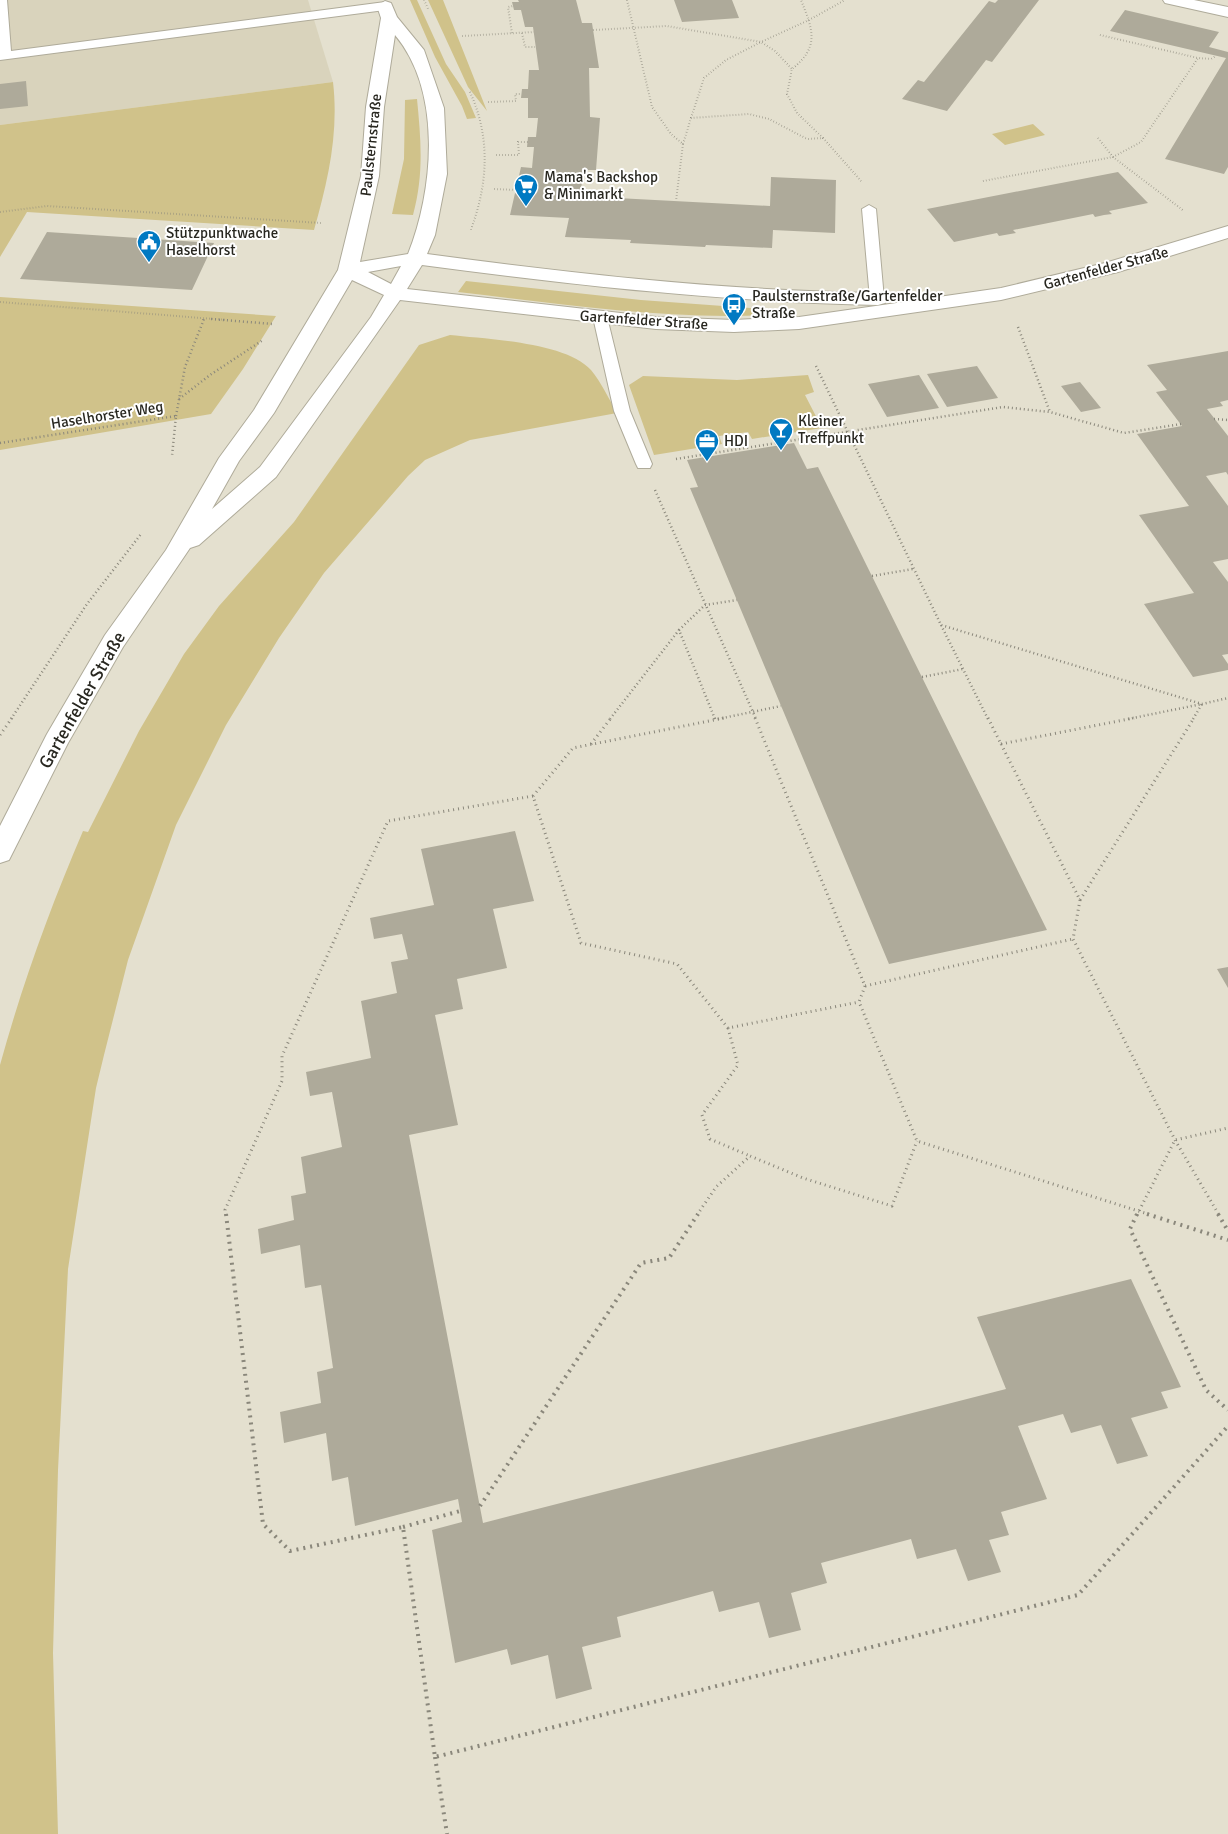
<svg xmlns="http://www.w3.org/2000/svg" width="1228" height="1834" font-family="Signika,sans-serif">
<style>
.built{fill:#d9d3bc}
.green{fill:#d0c28a}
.building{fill:#aeaa9a}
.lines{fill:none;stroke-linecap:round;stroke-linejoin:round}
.lane-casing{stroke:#afab9a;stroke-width:2}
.street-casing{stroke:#afab9a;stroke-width:2}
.secondary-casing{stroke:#afab9a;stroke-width:2}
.path-far3{stroke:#8a877b;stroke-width:2;stroke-dasharray:0.5 2.5;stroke-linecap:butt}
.path-far2{stroke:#8a877b;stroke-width:2.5;stroke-dasharray:1 3;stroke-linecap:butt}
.path-far1{stroke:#8a877b;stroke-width:3;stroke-dasharray:1 4;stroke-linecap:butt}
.path{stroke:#8a877b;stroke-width:4;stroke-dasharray:2 5;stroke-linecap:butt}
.lane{fill:#fff;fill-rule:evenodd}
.street{fill:#fff;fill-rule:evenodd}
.secondary{fill:#fff;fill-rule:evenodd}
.labels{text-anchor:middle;stroke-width:4;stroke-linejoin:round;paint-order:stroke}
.far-street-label{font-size:15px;fill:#282720;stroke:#fff}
.far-poi-label{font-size:15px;fill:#282720;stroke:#fff;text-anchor:start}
.street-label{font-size:18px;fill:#282720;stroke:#fff}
</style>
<rect width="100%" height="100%" fill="#e4e0cf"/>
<path class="built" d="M0,0H308L333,82L0,125Z"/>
<path class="green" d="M410,0H417L446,64L465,92L476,118L467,119L462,106L435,57Z
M428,0H443L487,111L468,87Z
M333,82C339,133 328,181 314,230L27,212L0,257V125Z
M417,99C421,140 424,175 413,215L392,214L404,159L405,100Z
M1033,124L1045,135L1005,145L992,134Z
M466,281L641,300L765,309L768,315C664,320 561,304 458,292Z
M0,297L276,316L243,369L211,414L0,450Z
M450,335C486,339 566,342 591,370C601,382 609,399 617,413L470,440L425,460L408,476L324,573L279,638L226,725L176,825L128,960L104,1055L96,1088L68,1269L58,1470L53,1653L58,1834H0V1065C22,985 50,908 83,831L88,832L139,731L184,654L219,606L294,522L419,345Z
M808,375L814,392L805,395L822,428L752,439L748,432L719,436L722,444L654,455L629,385L643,376L737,380Z"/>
<path class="building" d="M518,0H576L582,23H592L599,68H589L590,117L600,118L596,170H585L579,196L770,206L771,177L836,180L835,233L773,230L772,248L706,245L705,247L668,245L630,243L631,240L565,237L569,218L510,215L521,167L532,168L534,147H527L528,137H536L538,118H528V98H521L522,89H528L529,70H539L533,27H525L521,10H514L512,2H519Z
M674,0H732L739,18L682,22Z
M998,0H1039L992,62L986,60L947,111L902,99L918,80L924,82L989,1L995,3Z
M1125,10L1219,32L1209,47L1228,52V167L1224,174L1165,159L1226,58L1110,31Z
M26,81L28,106L0,109V84Z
M1118,172L1148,203L1109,211L1112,214L1104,215L1095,217L1093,214L1013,230L1016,233L999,236L997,233L954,242L927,209Z
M47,232L214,243L192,290L20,279Z
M1228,351V400L1220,402L1223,406L1207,409L1228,436V475L1226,472L1206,476L1228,506V559L1213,562L1228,582V654L1222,655L1228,664V670L1193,677L1144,604L1194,593L1139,515L1189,506L1137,434L1182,426L1156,392L1167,390L1147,365Z
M977,366L998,398L947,407L927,374Z
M919,375L939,408L887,417L868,384Z
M1080,382L1101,408L1081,412L1061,386Z
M794,443L807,469L818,467L1047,930L889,964L690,488L698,487L687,460Z
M515,831L534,901L493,909L507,968L457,979L463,1009L435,1015L458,1125L409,1135L483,1523L1006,1389L977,1317L1131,1279L1181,1387L1161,1392L1168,1408L1131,1418L1148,1456L1117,1464L1101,1425L1071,1433L1063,1414L1018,1426L1047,1499L1001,1512L1009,1535L989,1540L1001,1572L968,1581L956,1549L917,1559L911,1539L821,1563L827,1583L791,1593L801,1630L769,1638L759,1602L719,1612L713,1591L617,1617L621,1637L582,1647L592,1689L556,1699L548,1655L511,1665L507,1649L455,1663L432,1530L462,1522L458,1499L355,1526L348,1477L332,1481L326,1433L284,1443L280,1412L321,1403L317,1372L333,1368L321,1285L305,1288L300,1245L261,1254L258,1229L294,1220L291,1196L306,1193L301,1157L342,1147L332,1092L310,1096L306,1072L371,1058L361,1001L397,993L391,962L408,959L402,934L374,939L370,918L434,905L421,849Z
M1228,967V988L1217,969Z"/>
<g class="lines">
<g class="lane-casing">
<path id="lane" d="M0,0H7L11,51L385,2L391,6L385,10L0,60Z
M869,205L876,209L884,299L877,303L870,299L862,209Z
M600,313L607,317L630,411L652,464L650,468H638L636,464L614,411L593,317Z"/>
</g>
<g class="street-casing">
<path id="street" d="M1163,0H1194L1228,7V17L1165,3Z"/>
</g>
<g class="secondary-casing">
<path id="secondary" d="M385,1L391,3L397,17L424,50L444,108L447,174L435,235L427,254C577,274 727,291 878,293L885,295L888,299L885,303L878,305C725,302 573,285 422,265L407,289L656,317L734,320L799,317L1001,288L1105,263L1228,226V238L1118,272L1001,300L799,329L734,332L656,329L400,300L276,477L199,545L190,548L123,647L68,743L9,860L0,863V826L47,734L105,635L166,550L219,458L254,410L338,270L361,176L366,107L381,18L377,6ZM395,35C442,91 434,189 408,254L360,262L379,176L384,107ZM401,266L391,284L368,272ZM352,280L384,295L371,317L260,467L212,509L239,461L274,413Z"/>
</g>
<path class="path-far3" d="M424,0L428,9
M627,0L652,107L671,134L683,144L676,201
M593,30L667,26L761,42L809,20L845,0
M512,33L508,7L513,6
M522,33L525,47H535
M1100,35L1198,58
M462,36L534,32
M470,92C491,138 488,185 470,232
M488,102L516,101L515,94H521
M691,118L704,78L726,60L761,42L775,51L792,69
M823,138L861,181
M1098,138L1113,157L1141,142L1198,58L1211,59L1216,56
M683,144L691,118L749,114L769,119L807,139L823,138L797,113L787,94L792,69C820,47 813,30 801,0
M496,155H519L518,142H528
M983,181L1113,157L1184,211
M494,189L516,190
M0,212L47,206L321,223
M0,302L227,320
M203,320L204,318"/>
<path class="path-far2" d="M211,319L273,324
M1018,327L1050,412
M816,366L941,625L1202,704L1228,698
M179,399L210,375L263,340
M176,416L185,367L204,319
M1214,419L1228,420
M0,443L176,416L172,456
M676,459L1003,407L1050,412L1124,433L1181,424
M655,490L756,719
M872,576L913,569
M941,625L988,719
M922,677L963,669
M11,719L87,604L141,534
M610,719L679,630
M715,719L679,630L705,605L737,600
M718,719L781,706
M1128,719L1202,704L1193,719"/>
<path class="path-far1" d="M714,718L715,720
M755,718L865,986L1073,939
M988,718L1001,744
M0,735L12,718
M591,744L611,718
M1001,744L1080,900L1194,718
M1001,744L1134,718
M533,796L573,748L724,718
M1080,900L1073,939L1175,1140L1219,1215
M865,986L859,1002L917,1141L1151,1215
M728,1028L738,1065L702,1115L710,1139L750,1156
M226,1215L225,1210L282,1081V1056L388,821L533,796L581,943L677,964L728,1028L859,1002
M697,1215L716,1187L750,1156L803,1178L892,1206L917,1141
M1137,1215L1175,1140L1228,1128"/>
<path class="path" d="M226,1214L263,1524L290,1551L403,1527L435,1757L1078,1595L1228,1426
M1137,1214L1130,1229L1206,1390L1228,1410
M1147,1214L1228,1240
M1218,1214L1228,1231
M480,1506L641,1263L669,1258L698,1214
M403,1527L460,1511
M435,1757L447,1834"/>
<use href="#lane" class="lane"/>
<use href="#street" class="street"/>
<use href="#secondary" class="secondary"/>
</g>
<defs>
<g id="supermarket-pin" transform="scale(1.25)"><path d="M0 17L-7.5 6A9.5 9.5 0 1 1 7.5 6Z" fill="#0079c2" stroke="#fff"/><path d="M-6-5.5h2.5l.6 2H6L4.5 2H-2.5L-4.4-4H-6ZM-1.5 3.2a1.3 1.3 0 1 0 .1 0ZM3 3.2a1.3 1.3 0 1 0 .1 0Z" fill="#fff"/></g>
<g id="civic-pin" transform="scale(1.25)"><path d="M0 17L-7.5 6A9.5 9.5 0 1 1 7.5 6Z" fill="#0079c2" stroke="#fff"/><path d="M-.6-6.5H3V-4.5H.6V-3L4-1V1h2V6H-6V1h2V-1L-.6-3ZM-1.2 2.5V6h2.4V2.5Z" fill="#fff"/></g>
<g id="bus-pin" transform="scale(1.25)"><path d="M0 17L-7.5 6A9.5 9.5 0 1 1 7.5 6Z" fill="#0079c2" stroke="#fff"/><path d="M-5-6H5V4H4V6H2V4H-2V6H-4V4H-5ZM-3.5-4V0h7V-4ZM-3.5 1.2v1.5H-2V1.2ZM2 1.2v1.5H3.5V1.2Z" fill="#fff"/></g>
<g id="bar-pin" transform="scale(1.25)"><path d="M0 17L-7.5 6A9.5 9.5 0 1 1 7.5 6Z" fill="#0079c2" stroke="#fff"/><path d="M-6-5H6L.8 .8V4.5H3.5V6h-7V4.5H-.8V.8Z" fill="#fff"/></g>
<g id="office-pin" transform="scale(1.25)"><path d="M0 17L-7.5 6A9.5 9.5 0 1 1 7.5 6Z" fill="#0079c2" stroke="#fff"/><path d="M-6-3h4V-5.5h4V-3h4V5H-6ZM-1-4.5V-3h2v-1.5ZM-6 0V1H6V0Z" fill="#fff"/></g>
</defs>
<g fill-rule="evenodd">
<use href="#supermarket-pin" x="526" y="186"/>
<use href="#civic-pin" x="149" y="242"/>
<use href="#bus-pin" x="734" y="305"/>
<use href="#bar-pin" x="781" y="430"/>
<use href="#office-pin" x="707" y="441"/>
</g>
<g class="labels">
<g class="far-street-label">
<text transform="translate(371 145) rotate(-84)" y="5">Paulsternstraße</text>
<text transform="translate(1106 268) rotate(-15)" y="5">Gartenfelder Straße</text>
<text transform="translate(644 320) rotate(4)" y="5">Gartenfelder Straße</text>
<text transform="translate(107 415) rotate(-9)" y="5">Haselhorster Weg</text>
</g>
<g class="far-poi-label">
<text x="544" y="182">Mama's Backshop<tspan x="544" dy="17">&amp; Minimarkt</tspan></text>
<text x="166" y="238">Stützpunktwache<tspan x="166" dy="17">Haselhorst</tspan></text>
<text x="752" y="301">Paulsternstraße/Gartenfelder<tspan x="752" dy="17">Straße</tspan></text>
<text x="798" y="426">Kleiner<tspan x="798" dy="17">Treffpunkt</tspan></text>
<text x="724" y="446">HDI</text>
</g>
<g class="street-label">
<text transform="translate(82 700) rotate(-60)" y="6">Gartenfelder Straße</text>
</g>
</g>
</svg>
